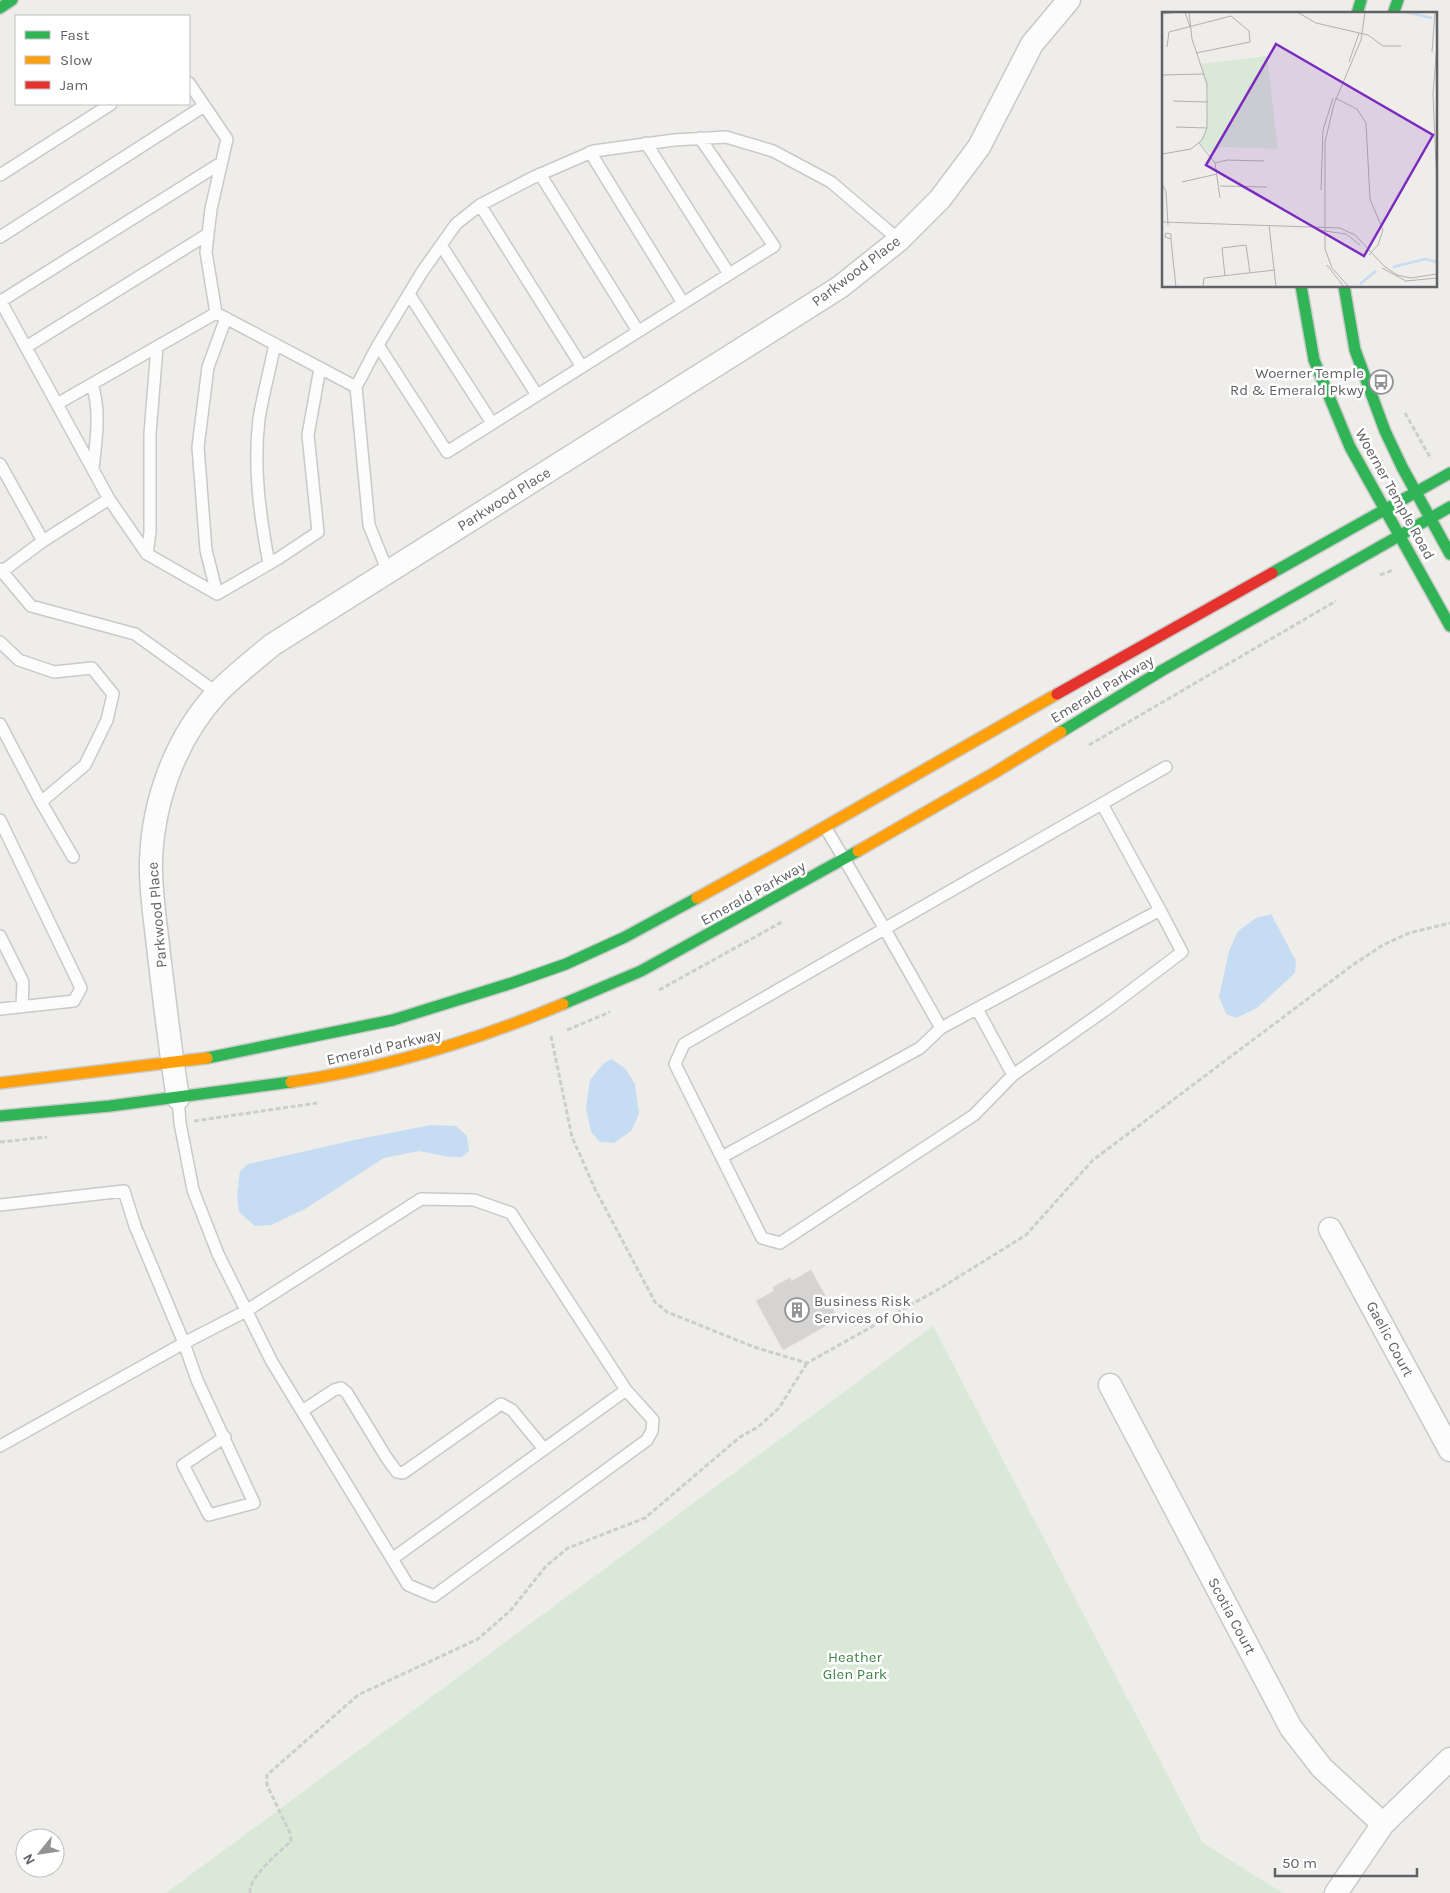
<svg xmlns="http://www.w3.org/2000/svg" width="1450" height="1893" font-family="Karla,sans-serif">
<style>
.green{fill:#dae8d8}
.water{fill:#c6dcf2}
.building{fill:#d5d4d2;stroke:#dedcd9}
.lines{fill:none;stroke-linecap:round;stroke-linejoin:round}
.lane-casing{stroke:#c9c9c9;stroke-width:14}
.street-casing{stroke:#c9c9c9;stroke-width:25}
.fast-casing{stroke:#cacaca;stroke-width:14}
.slow-casing{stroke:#cacaca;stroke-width:14}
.jam-casing{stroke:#cacaca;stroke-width:14}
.path{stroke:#cbcecd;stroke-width:3;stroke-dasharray:5 2.5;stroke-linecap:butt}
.lane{stroke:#fdfcfc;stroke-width:11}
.street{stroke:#fdfcfc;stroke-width:22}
.fast{stroke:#30b455;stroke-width:11}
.slow{stroke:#ff9f0a;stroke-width:11}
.jam{stroke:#e5322d;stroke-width:11}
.labels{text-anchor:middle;stroke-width:5;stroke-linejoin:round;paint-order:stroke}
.street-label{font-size:15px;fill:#606266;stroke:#fff}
.poi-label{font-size:15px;fill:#606266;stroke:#fff;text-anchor:end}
.park-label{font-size:15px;fill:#428349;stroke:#fff}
.inset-river{fill:none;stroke:#c6dcf2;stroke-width:2.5}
.inset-road{fill:none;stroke:#b2b1b1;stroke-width:1}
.view{fill:#7b2cbf;fill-opacity:0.15;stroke:#7b2cbf;stroke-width:2.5}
.inset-edge{fill:none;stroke:#606266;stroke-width:2.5}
</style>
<rect width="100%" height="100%" fill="#efedea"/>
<path class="green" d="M933,1326L1203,1843L1283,1893H166Z"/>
<path class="water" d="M1271,914L1296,961L1295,973L1257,1008L1236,1018L1226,1014L1219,997L1229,951L1238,931L1256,918Z
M611,1059L625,1068L635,1084L639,1114L631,1131L614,1143L600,1142L591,1132L586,1108L590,1080L603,1064Z
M431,1125L456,1126L467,1136L469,1151L462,1157H449L419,1151L384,1158L305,1209L271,1225L255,1226L239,1212L237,1195L240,1171L248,1164L354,1140Z"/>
<path class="building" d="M811,1270L838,1319L783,1350L756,1301L774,1291L773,1287L790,1278L792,1281Z"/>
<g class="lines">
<g class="lane-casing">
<path id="lane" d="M189,83L227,139L211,209L206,252L216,313L356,387L378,345L422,272L456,224L480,205L534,177L594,151L674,140L726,137L773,151L831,182L899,240
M646,143L729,274
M590,152L683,303
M540,174L638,331
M0,175L111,104
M480,205L582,367
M0,237L204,106
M441,245L537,395
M409,294L492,423
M0,300L109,499L43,541L0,573
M1,301L221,163
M378,345L447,452L774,246L700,138
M26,347L208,234
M92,384C101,412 96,440 93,469
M356,387L369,525L388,572
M57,404L216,313
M0,464L43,541
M109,499L147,554L217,594L279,558L318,532L308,435L320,368
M147,554L150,532V434L157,347
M269,564C260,516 253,468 259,419C263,394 270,369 275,344
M0,569L31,606L135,634L217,693
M217,594L206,550L198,447L208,367L226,318
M0,642L19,660L54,672L92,668L113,694L107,720L85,765L41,802L0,724
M41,802L73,857
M1102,804L1160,910
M0,820L81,988L74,1001L0,1009
M825,827C865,893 903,961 941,1028L1160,910L1182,952L1108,1008L1013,1075L974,1115L780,1243L762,1238L675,1064L684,1044L1166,767
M0,936L23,982L22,1006
M977,1009L1013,1075
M722,1157L920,1048L941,1028
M0,1205L124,1191L135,1226L184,1343L197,1380L254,1503L209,1515L183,1465L225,1437
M302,1411L334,1390L341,1388L347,1393L386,1457L397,1472L403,1473L501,1404L512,1410L544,1449
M0,1446L184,1343L246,1311L421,1199L474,1200L511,1213L626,1390L653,1420L652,1431L647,1440L434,1596L408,1585L272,1362L218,1254L193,1190L180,1123L178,1098
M392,1559L626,1390"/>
</g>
<g class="street-casing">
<path id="street" d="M178,1098C170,1050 165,1003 159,955C156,924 150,892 151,861C153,800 176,737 218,692C235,675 254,660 272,645L840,287L899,240L940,199L979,147L1032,44L1069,0
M1330,1229L1450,1450
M1110,1385L1291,1728L1322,1768L1383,1824
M1336,1893L1383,1824L1450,1759"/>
</g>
<g class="fast-casing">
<path id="fast" d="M0,8L12,0
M1357,14L1361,0
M1393,14L1398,0
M1301,286L1314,360L1350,447L1450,626
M1344,286L1355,350L1385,431L1402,467L1450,554
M1272,573L1450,473
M1061,732L1161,671L1450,507
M563,1004L641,971L858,851
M207,1058L393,1020L512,983L566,964L625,937L697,898
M0,1116L110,1106L291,1082"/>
</g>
<g class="slow-casing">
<path id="slow" d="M858,851L994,773L1061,732
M697,898L786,849L1057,694
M291,1082C385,1068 475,1041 563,1004
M0,1083L207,1058"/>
</g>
<g class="jam-casing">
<path id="jam" d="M1057,694L1272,573"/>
</g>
<path class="path" d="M1405,413L1431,459
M1380,575L1393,570
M1089,745L1336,601
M659,990L782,922
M567,1030L610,1012
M551,1036L572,1137L595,1189L655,1302L667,1312L754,1347L807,1363L939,1289L1026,1235L1093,1160L1354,964L1383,945L1409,933L1450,923
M194,1121L317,1103
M0,1142L47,1137
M250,1893C249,1876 279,1853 291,1841L290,1833L267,1785V1775L358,1695L478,1639L511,1610L546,1566L568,1548L645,1518L740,1437L758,1427L779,1408L807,1363"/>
<use href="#lane" class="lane"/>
<use href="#street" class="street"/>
<use href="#fast" class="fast"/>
<use href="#slow" class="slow"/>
<use href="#jam" class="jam"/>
</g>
<defs>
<g id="bus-ring" transform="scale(1.25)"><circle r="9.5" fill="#fff" stroke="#929394" stroke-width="1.5"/><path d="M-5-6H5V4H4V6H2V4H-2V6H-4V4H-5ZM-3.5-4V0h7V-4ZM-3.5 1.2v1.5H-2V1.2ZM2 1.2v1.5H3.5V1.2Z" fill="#929394"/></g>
<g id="building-ring" transform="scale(1.25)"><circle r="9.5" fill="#fff" stroke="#929394" stroke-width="1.5"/><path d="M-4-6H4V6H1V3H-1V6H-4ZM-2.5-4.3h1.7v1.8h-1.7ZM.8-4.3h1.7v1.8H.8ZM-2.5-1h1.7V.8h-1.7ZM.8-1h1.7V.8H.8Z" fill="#929394"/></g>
</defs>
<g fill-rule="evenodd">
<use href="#bus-ring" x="1381" y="382"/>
<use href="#building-ring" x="797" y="1310"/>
</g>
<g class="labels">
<g class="street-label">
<text transform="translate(856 271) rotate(-37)" y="5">Parkwood Place</text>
<text transform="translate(1395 494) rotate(61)" y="5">Woerner Temple Road</text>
<text transform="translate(504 499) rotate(-32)" y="5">Parkwood Place</text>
<text transform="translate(1102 689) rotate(-31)" y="5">Emerald Parkway</text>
<text transform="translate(753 893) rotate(-29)" y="5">Emerald Parkway</text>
<text transform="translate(157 915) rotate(-95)" y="5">Parkwood Place</text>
<text transform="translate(384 1047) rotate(-13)" y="5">Emerald Parkway</text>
<text transform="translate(1390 1339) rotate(62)" y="5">Gaelic Court</text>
<text transform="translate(1232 1616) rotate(62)" y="5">Scotia Court</text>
</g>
<g class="poi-label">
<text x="1364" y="378">Woerner Temple<tspan x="1364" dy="17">Rd &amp; Emerald Pkwy</tspan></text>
<text x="814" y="1306" text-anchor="start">Business Risk<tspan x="814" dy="17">Services of Ohio</tspan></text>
</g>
<g class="park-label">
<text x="855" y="1662">Heather<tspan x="855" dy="17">Glen Park</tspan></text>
</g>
</g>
<g transform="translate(1162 12)">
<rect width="275" height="275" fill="#efedea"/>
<path d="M105,44L116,137L60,135L48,141L37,131L44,119L46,82L38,52Z" fill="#dae8d8"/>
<path class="inset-river" d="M244,0L270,6M231,255L263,247L275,250M198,272L214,259"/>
<path class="inset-road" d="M23,0L28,15M135,0L154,11L206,23L221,34H239M0,2L18,0M275,32L271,82L275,175M5,35L7,20L69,4L87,19L88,30M270,40L273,0M34,41L88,30M187,50L197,21M0,63L42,62M173,86L195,97L204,111L208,187L221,218L216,233L207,243M11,89L46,90M14,115L45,116M37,131L53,151L58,186M0,139V168M0,142L29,137L40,128L45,116V72L30,27L27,0M53,151L65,148L102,149M20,170L55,162M0,172L4,179L6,213M58,174L105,175M159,178L161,118L171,86M0,210L178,216L193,223L222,254L235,263L249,266L275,262M107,213L114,275M156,218L184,222L198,233M9,227L3,225L4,221L9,222V227L11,248L14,275M165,253L182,275M220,256L244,269L275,266M63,264L60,236L84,233L88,261M41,275L42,266L113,258M187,275L170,256L163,237V130L172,92L199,28L203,0"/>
<path class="view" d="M114,32L271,123L202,244L44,153Z"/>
<rect width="275" height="275" class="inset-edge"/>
</g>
<rect x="15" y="15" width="175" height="90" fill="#ffffff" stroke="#bfc0c2"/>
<rect x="25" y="31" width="25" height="8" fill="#30b455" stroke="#bfc0c2"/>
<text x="60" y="40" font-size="15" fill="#606266">Fast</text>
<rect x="25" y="56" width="25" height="8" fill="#ff9f0a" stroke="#bfc0c2"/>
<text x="60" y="65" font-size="15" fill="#606266">Slow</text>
<rect x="25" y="81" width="25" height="8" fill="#e5322d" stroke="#bfc0c2"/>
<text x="60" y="90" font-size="15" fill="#606266">Jam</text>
<g transform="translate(40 1853) rotate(240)"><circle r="24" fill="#ffffff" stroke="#bfc0c2"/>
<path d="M0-4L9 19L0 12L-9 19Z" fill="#929394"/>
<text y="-8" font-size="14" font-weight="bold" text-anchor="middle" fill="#606266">N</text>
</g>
<path d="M1275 1868v8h142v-8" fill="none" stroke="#606266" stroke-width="2.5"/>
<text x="1282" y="1868" font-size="15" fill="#606266" stroke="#ffffff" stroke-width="4" paint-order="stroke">50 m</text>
</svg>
